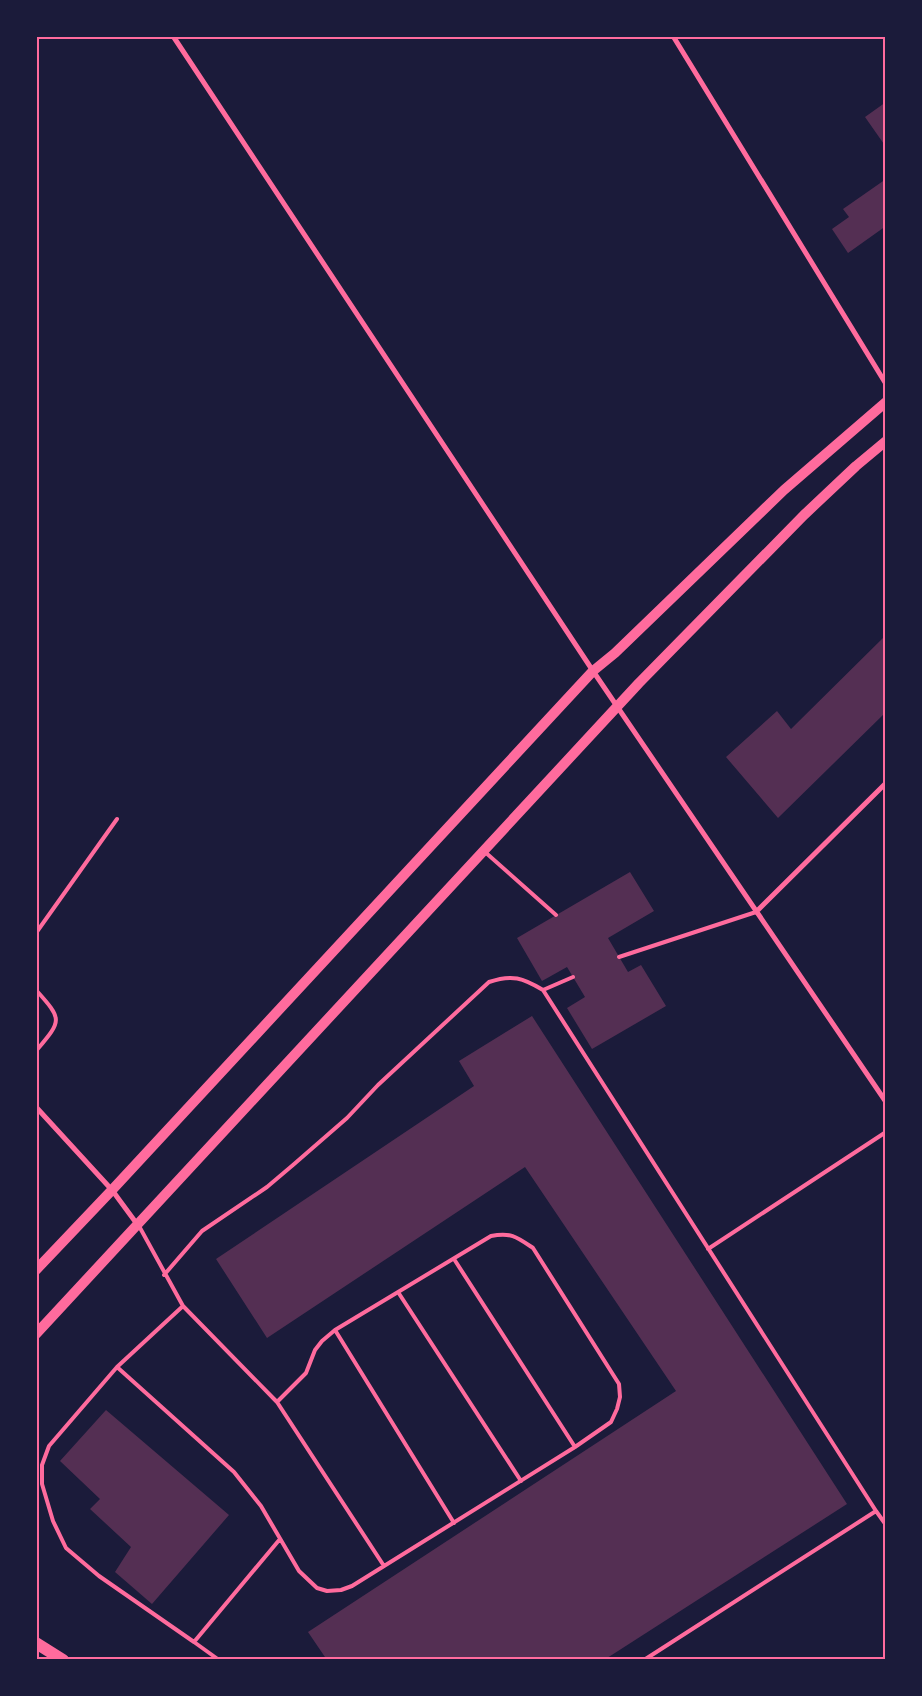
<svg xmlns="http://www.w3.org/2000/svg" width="922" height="1696" font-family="Manrope,sans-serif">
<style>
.building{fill:#542f53}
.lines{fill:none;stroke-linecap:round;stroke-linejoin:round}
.service{stroke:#ff6b9d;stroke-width:4}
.minor{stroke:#ff6b9d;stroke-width:5}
.secondary{stroke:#ff6b9d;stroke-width:10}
.primary{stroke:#ff6b9d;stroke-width:12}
.neatline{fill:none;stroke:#ff6b9d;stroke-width:2}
</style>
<rect width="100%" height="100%" fill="#1b1b3a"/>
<path class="building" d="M886,102V147L865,117Z
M886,179V226L848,253L832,229L849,217L843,209Z
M886,635V712L778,818L726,757L777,711L791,729Z
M630,872L654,911L608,938L628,972L641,965L666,1006L592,1049L567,1008L585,997L567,967L542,981L517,938Z
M532,1016L847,1504L604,1660H327L308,1632L676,1391L525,1167L267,1338L216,1259L474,1086L459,1061Z
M106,1410L229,1515L152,1604L115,1572L131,1547L90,1509L100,1499L60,1461Z"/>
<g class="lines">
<path class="service" d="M485,852L556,915
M36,933L117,819
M619,957L756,912
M36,990C63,1020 62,1020 36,1051
M543,990L573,977
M139,1226L183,1306L277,1402L306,1373L315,1350L322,1341L335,1330L491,1236C511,1232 517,1237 533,1248L619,1384L620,1397L617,1409L611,1422L575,1447L352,1586L341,1590L327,1591L317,1588L299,1571L261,1506L234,1472L117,1367L183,1306
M708,1249L886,1132
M454,1259L575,1447
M164,1275L202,1231L267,1187L293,1165L347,1118L378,1085L489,982C512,974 523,978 543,990L876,1511
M398,1292L521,1481
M335,1330L454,1523
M117,1367L49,1446L42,1465V1484L53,1521L66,1548L99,1576L194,1642L280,1539
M277,1402L384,1566
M194,1642L219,1660
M644,1660L876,1511L886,1525"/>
<path class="minor" d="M173,36L593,671L886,1102
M673,36L886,384
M756,912L886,783
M36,1107L112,1190L137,1224"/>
<path class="secondary" d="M36,1270L112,1190L593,671L615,653L784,490L886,402
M36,1334L639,683L804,515L856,466L886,441"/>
<path class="primary" d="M36,1643L63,1660"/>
</g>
<rect width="922" height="1696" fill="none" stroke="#1b1b3a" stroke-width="75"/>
<rect x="38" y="38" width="846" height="1620" class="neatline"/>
</svg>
